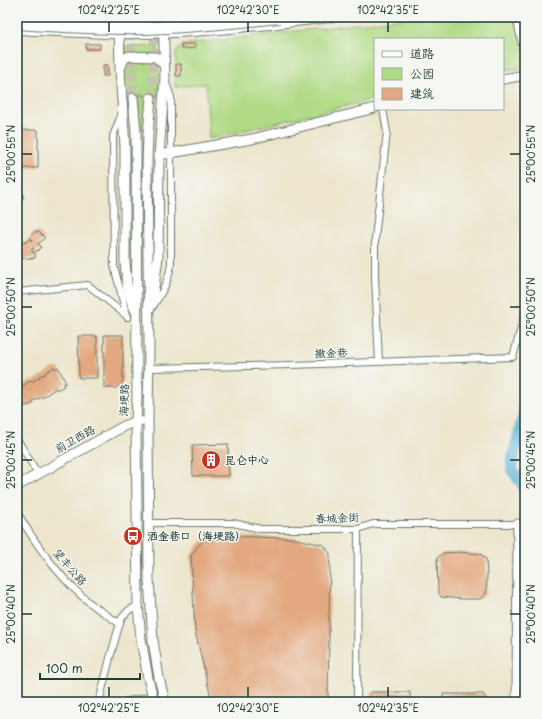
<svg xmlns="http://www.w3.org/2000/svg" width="542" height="719" font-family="'Playpen Sans','LXGW WenKai TC',sans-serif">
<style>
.green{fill:#b0da85;stroke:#688c5c}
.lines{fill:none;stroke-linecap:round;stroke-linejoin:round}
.river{stroke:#5cb4d9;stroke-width:12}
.building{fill:#e3a880}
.secondary-tunnel{stroke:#c4c4ae;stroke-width:9;stroke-dasharray:9 4.5;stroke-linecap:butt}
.street-casing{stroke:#67786a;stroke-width:8}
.secondary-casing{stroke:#67786a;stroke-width:11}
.street{stroke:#fff;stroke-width:6}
.secondary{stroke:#fff;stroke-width:9}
.highway-bridge-casing{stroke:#67786a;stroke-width:14;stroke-linecap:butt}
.highway-bridge{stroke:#fff;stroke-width:12}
.ticks{fill:none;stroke:#1f3d34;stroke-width:1.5}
.labels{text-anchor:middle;stroke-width:3;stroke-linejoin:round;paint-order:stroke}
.street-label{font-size:11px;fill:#1f3d34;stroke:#f6f6f2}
.poi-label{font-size:11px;font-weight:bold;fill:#1f3d34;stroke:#f6f6f2;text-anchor:start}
.neatline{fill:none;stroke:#1f3d34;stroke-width:1.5}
.ticks-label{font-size:10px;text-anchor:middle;fill:#1f3d34}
</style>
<rect width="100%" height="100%" fill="#f6f6f2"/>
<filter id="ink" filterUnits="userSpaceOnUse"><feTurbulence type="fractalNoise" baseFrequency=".025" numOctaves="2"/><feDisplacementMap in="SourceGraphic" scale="8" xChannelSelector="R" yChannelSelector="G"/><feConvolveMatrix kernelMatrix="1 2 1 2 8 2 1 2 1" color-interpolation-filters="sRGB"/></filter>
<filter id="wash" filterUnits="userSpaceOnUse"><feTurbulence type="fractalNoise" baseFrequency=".012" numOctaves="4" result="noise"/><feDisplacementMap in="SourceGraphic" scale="16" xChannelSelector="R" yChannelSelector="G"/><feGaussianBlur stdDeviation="0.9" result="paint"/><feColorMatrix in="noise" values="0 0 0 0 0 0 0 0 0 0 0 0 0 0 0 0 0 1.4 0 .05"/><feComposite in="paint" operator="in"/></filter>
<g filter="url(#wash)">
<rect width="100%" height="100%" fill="#ede6cd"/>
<path class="green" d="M415,17H525V68L503,70V39H375V99L209,139L206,84L175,87L176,51L186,44Z
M158,46V55L122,57V47Z
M128,60H154C163,68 158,84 158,96L124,97V63Z
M138,97H145L142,130H141Z"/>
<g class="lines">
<path class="river" d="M525,409L512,463V470L525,488"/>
</g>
<g id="blocks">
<path class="building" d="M86,44H100V49H86Z
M181,44H195V48L181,49Z
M176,64H181V76H176Z
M103,65H108V76H103Z
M17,130H38V168H17Z
M35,231L37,233L38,231L45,238L38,244L41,247L36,252L32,247V252L35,253V258L17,259V253L20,252L19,247L17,250V242L19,239L25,243L30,239L32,241L33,240L30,237Z
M104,335H123V381L121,385L116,388H104Z
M78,336H97V378H79Z
M54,367L55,369L58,367L66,383L63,384L64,386L57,390L56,388L42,398V397L33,401L34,403L28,406L27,405L19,410V411L17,413V390L31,380L32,382L40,377L39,376L46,374L45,373Z
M228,444L229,476H193L192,445Z
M215,536L292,538L324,545L330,554L328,702H212L195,631L191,555L204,539Z
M459,552L481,554L486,559L487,575L486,594L480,599H462L441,597L438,591L437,558L443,553Z
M370,692H410V702H370Z
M443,694H483L489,702H443Z"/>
</g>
</g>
<g filter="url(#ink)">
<use href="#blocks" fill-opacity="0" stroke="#67786a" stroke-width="1"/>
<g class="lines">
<path class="secondary-tunnel" d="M130,17L133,98
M151,98L154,51L155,17"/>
<g class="street-casing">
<path id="street" d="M516,17L525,58
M17,31C59,33 100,36 142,35C210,34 278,25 346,17
M122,113L113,136L114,266L127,317
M17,196H20
M17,292L88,285L128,317
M152,308C161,294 170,280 171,262V97L166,83
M379,362L375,277V238L387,132L383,109
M149,368L292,365L513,357L525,313
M17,439L38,474
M17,512C36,545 60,579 90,603C99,610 110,617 120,624
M149,523H233L261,529H358L373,524H525
M99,702L110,658L121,619L129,610L138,606
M124,702L153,696
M357,702L358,529"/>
</g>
<g class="secondary-casing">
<path id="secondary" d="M119,17L120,70L125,147V263L128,293L135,310
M120,69L124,59L129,56L156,57L164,65
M503,79L525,75
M133,98L136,132L137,396L136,421L138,606L141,639L148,678L154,702
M151,98L148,135L147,162L149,346L148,420L149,579L153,640L159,678L165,702
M159,155L252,139L375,108
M152,302L158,257L159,155L165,78L163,17
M17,486L124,426L136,421H140
M517,702L518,524"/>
</g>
<use href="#street" class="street"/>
<use href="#secondary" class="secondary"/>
<g class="highway-bridge-casing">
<path id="highway-bridge" d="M17,23C60,26 103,29 146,28C191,27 235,22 280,17"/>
</g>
<use href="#highway-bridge" class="highway-bridge"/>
</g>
</g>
<path class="ticks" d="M109,22V32M248,22V32M388,22V32M22,154H32M510,154H520M22,307H32M510,307H520M22,460H32M510,460H520M22,614H32M510,614H520M109,687V697M248,687V697M388,687V697"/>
<defs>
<g id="building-disc" transform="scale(1)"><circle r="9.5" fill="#c8321e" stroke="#f6f6f2"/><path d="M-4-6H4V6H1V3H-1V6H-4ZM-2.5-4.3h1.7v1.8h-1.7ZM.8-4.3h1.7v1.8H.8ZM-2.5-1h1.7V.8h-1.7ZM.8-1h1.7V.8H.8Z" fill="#fff"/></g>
<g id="bus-disc" transform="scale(1)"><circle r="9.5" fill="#c8321e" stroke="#f6f6f2"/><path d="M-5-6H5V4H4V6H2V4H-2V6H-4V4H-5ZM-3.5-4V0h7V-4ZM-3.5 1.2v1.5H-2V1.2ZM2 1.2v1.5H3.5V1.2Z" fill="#fff"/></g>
</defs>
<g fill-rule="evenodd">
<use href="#building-disc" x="211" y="460"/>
<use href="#bus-disc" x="133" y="536"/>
</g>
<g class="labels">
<g class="street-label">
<text transform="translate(331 353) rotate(-2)" y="4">撒金巷</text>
<text transform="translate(124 400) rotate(-88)" y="4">海埂路</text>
<text transform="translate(75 439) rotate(-29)" y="4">前卫西路</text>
<text transform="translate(337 518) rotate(-2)" y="4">春城金街</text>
<text transform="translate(70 567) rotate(49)" y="4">望丰公路</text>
</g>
<g class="poi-label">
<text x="225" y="464">昆仑中心</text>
<text x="147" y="540">洒金巷口（海埂路）</text>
</g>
</g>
<rect width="542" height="719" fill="none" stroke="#f6f6f2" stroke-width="44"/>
<rect x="374" y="38" width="130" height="72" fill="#f6f6f2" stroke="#a0aca6"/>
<rect x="382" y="51" width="20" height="6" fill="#ffffff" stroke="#a0aca6"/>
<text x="410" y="58" font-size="12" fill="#1f3d34">道路</text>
<rect x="382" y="68" width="20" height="12" fill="#b0da85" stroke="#a0aca6"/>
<text x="410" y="78" font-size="12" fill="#1f3d34">公园</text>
<rect x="382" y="88" width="20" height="12" fill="#e3a880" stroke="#a0aca6"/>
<text x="410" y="98" font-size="12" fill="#1f3d34">建筑</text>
<path d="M40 673v6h100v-6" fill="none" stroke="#1f3d34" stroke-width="2"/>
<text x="46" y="673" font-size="12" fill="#1f3d34" stroke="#f6f6f2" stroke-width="3" paint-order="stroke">100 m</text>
<rect x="22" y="22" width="498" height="675" class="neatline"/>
<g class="ticks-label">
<text x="109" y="14">102°42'25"E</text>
<text x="248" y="14">102°42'30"E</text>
<text x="388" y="14">102°42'35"E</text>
<text transform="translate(11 154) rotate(-90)" y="4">25°00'55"N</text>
<text transform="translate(531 154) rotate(-90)" y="4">25°00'55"N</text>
<text transform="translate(11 307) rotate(-90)" y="4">25°00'50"N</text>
<text transform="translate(531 307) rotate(-90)" y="4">25°00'50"N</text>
<text transform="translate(11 460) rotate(-90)" y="4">25°00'45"N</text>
<text transform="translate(531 460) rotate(-90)" y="4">25°00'45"N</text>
<text transform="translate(11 614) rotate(-90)" y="4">25°00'40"N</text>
<text transform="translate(531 614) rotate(-90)" y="4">25°00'40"N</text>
<text x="109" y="712">102°42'25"E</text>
<text x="248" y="712">102°42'30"E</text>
<text x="388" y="712">102°42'35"E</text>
</g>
</svg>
